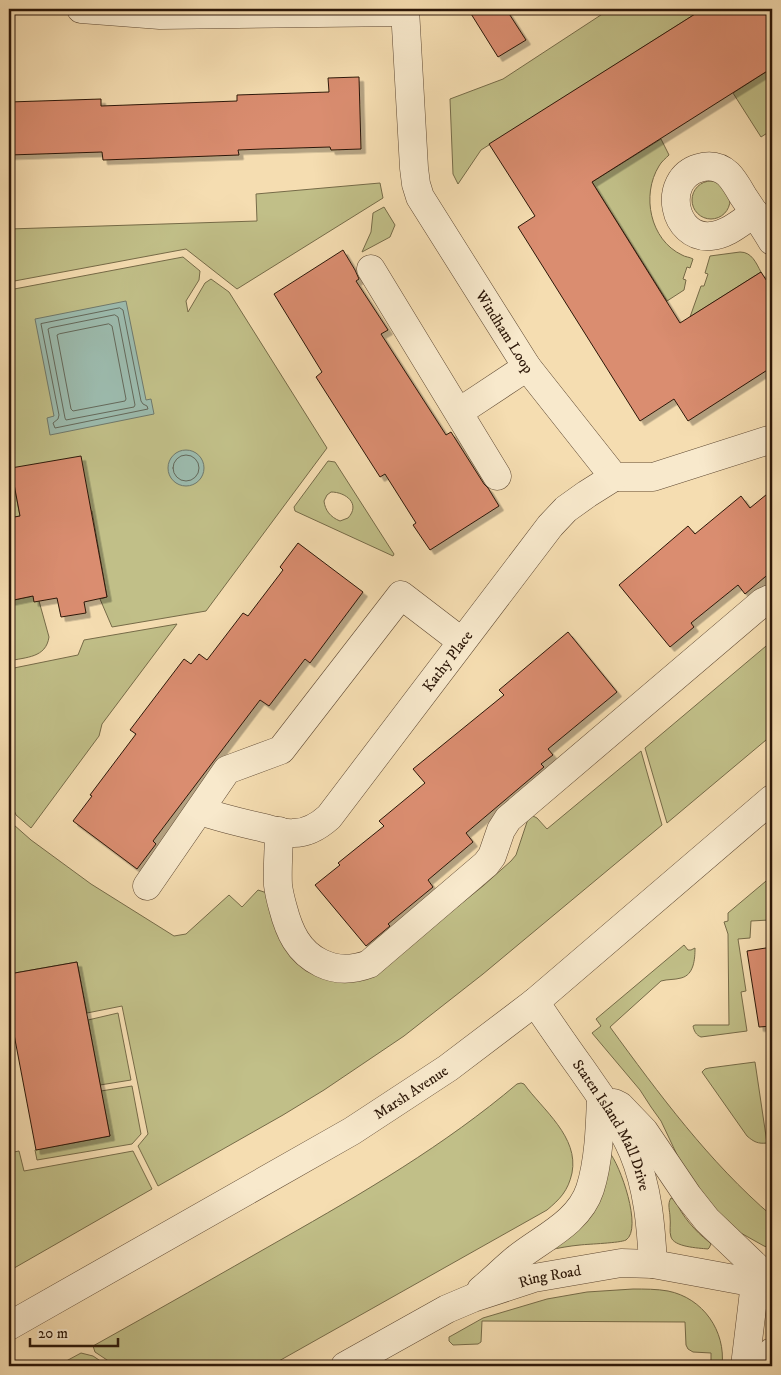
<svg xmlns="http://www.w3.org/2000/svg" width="781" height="1375" font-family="'IM FELL DW Pica',serif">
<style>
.green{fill:#c1bf88;stroke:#766b48;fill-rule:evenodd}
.water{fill:#9cbbae;stroke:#6f796c}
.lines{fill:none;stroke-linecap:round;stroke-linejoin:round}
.shore{stroke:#64695b;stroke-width:1}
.building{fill:#da8d70;stroke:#2c1708;filter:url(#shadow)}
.minor-casing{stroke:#5e4832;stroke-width:29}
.minor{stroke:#f8e9cc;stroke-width:28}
.labels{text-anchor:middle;stroke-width:4.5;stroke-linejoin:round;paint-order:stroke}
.street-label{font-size:15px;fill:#2c1708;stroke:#f8e9cc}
</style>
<defs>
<filter id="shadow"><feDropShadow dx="4.5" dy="4.5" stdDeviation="0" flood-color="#0004"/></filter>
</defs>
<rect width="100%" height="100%" fill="#f5ddb1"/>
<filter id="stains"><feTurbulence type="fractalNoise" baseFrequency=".004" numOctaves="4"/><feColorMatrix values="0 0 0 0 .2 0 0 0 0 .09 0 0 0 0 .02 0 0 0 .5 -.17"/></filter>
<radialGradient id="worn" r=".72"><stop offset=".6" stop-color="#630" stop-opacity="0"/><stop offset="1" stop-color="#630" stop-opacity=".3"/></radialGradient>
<path class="green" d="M610,9H703L481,150L458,184L453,174L450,99L503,79Z
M772,68V130L761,137L733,93Z
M661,139L669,155C666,158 661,162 659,166C641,195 650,240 682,255C685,257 690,257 693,259L690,268L687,267L683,279L686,280L684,290L667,301L592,182Z
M692 200a19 19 0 1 1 38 0a19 19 0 1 1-38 0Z
M380,183L383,198L237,289L186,249L9,282V229L257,221L256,194Z
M384,207L395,225L390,237L362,252L371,232L373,213Z
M740,252C752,252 756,263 761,272L690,317L701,286H704L708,274L705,273L710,256Z
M183,257L200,271L199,280L186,301L188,312L205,283L211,279L229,292L327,448L206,611L112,627L100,599L107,597L92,511L73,514L11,469L20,516L9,518V290Z
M328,461L335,462L392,551L394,554L393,556L295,511L294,507ZM331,492C346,492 361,504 348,518L340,521C330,517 325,510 324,501L327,495Z
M33,596L39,601L49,637C46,658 26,657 9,661V601Z
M177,624L102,724L99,736L31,828L16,815L13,808L9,786V669L78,655L84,640Z
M772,641V735L667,823L645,748Z
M641,751L662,825L483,974L404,1036L324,1090L283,1115L158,1186L138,1146L148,1134L122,1006L87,1013L77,962L9,974V835L14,825L31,840L91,884L174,936L186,934L229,895L242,907L258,890L264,892L271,891L283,942L374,974L483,886L511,861L516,855L528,819L533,816L537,818L547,829Z
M772,876V916L769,920L751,921L750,938L738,939L746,991L741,992L747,1031L701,1037C696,1035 694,1031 693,1026L695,1025H729L728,934L724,922L728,921V913Z
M684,945L688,950H691L695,948C695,959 694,975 681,978C674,980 668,979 661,981L610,1027C659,1094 709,1162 772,1216V1249L764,1246L739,1232L714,1211L679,1159L661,1121L651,1107L640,1090L592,1033L601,1026L596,1019Z
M118,1013L131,1080L100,1085L88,1020Z
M755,1062L767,1143C758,1144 754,1142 747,1136L702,1072L705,1069L709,1068Z
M521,1083L524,1084C543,1110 579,1137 572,1173C568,1191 560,1199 547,1210L270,1366H116L95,1352L93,1346C156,1311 219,1275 282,1239C363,1193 445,1145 517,1084Z
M132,1086L141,1134L132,1144L37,1160L35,1150L110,1136L101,1091Z
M19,1151L24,1171L133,1151L152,1189L9,1271V1153Z
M609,1152C620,1164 643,1229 626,1240C620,1243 589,1244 580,1245C569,1246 559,1248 549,1250Z
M671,1198L675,1200C682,1216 695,1231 709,1242L711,1244L709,1248L708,1249C698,1248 674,1247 671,1237C669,1232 671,1223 670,1217C670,1211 667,1204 671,1198Z
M633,1289C644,1289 657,1289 668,1291C703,1298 726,1331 722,1366H711V1353L693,1352L688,1349L686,1345L685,1322L482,1321L481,1342L478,1344L453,1345L449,1341V1337L451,1336L483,1318L547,1299L587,1292Z
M81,1353L93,1356L108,1366H57Z"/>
<path class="water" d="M126,301L146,400L151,399L154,414L50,435L47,418L54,416L35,319Z
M168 468a18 18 0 1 1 36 0a18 18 0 1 1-36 0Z"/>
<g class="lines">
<path class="shore" d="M120,308L123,310L141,401L143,404L147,406L148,409L55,428L53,423L58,419L59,415L41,324Z
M115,315L118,317L135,405L134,407L66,420L65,418L48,329L50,328Z
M109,324L112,326L126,399L125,401L73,411L71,409L57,335L59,334Z
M173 468a13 13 0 1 1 26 0a13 13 0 1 1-26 0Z"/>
</g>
<path class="building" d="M468,9H506L526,40L498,57Z
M703,9H772V68L592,182L680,323L761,272L772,289V367L688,421L674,399L640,421L518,227L535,216L489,144Z
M359,77L361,149L331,150L330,147L263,149L238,150L239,155L103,160L102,152L9,155V102L101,99V106L237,101V95L329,92L328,78Z
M343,250L355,270L359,279L356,281L388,330L381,334L446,435L451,432L484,484L488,488L499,506L430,550L413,525L416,523L385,474L380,477L316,377L322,372L274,294Z
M81,456L107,597L84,602L86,613L61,617L57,598L34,602L33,596L9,601V518L20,516L11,468Z
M772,490V571L745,594L738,585L691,623L694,627L670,647L619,585L688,526L695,534L741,496L750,508Z
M298,543L363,592L310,663L305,659L269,706L260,700L153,841L156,844L137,869L73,821L92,796L90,795L136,734L130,730L184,659L191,664L199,654L207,660L243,613L248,616L283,570L280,567Z
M568,632L617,692L548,749L553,755L541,764L544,767L466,833L473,842L428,880L433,887L388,924L390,926L366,946L315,885L340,865L338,863L384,826L379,821L425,783L413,769L504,695L499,690Z
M772,947V1026L759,1027L747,951Z
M77,962L110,1136L36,1150L9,1008V974Z"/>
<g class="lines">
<g class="minor-casing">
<g id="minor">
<path d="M81,9L160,15L405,12"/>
<path id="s1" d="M405,9L414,168L416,184L420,197L527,367L614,477H653L772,439"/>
<path d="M755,213C741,222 727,235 711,236C673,240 661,179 699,168C709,165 719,166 728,174C734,180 739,189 743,196C753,211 763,226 772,241"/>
<path d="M371,269L497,476"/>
<path d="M459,412L527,367"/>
<path id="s2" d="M200,811C221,818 242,823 264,828C273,830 284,834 294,833C308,833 319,826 329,817L550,526L566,509L587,494L614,477"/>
<path d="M279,831C279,849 277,868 278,885C279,893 281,901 283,908C289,931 298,952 321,963C337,971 353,970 369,964L486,864L492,856L501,830L508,819L763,602L772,598"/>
<path d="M147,886L227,770L281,750L401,595L461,641"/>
<path id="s3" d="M535,1002C550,1024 565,1046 581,1068C599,1094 620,1122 633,1152C648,1188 651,1226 653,1264"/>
<path d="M614,1103L620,1106L644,1131L688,1196L707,1220L772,1282"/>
<path d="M481,1290C493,1280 504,1269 516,1259C542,1238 579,1223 590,1189C599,1161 600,1125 601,1097"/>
<path id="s4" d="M9,1326L352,1131L448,1068L535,1002L772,799"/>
<path id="s5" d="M345,1366L447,1309L473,1298L534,1278L621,1263L653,1264L772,1286"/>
<path d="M745,1366L755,1283"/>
<path d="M760,1366L772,1352"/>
</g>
</g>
<use href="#minor" class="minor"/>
</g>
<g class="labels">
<g class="street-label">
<text dy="5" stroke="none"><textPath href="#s1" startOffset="348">Windham Loop</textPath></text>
<text dy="5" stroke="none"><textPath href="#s2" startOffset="332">Kathy Place</textPath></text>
<text dy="5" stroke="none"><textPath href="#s4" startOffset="465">Marsh Avenue</textPath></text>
<text dy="5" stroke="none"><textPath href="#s3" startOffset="146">Staten Island Mall Drive</textPath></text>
<text dy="5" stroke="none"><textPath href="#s5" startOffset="225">Ring Road</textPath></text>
</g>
</g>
<rect width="781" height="1375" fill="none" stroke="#f5ddb1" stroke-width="30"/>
<rect x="10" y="10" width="761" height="1355" fill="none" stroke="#2c1708" stroke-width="2.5"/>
<rect x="15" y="15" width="751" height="1345" fill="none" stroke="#2c1708"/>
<path d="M30 1338v8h88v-8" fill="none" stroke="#2c1708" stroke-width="2.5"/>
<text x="38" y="1338" font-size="15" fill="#2c1708" stroke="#f8e9cc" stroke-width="4" paint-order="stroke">20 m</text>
<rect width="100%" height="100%" filter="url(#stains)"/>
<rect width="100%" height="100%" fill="url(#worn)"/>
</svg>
